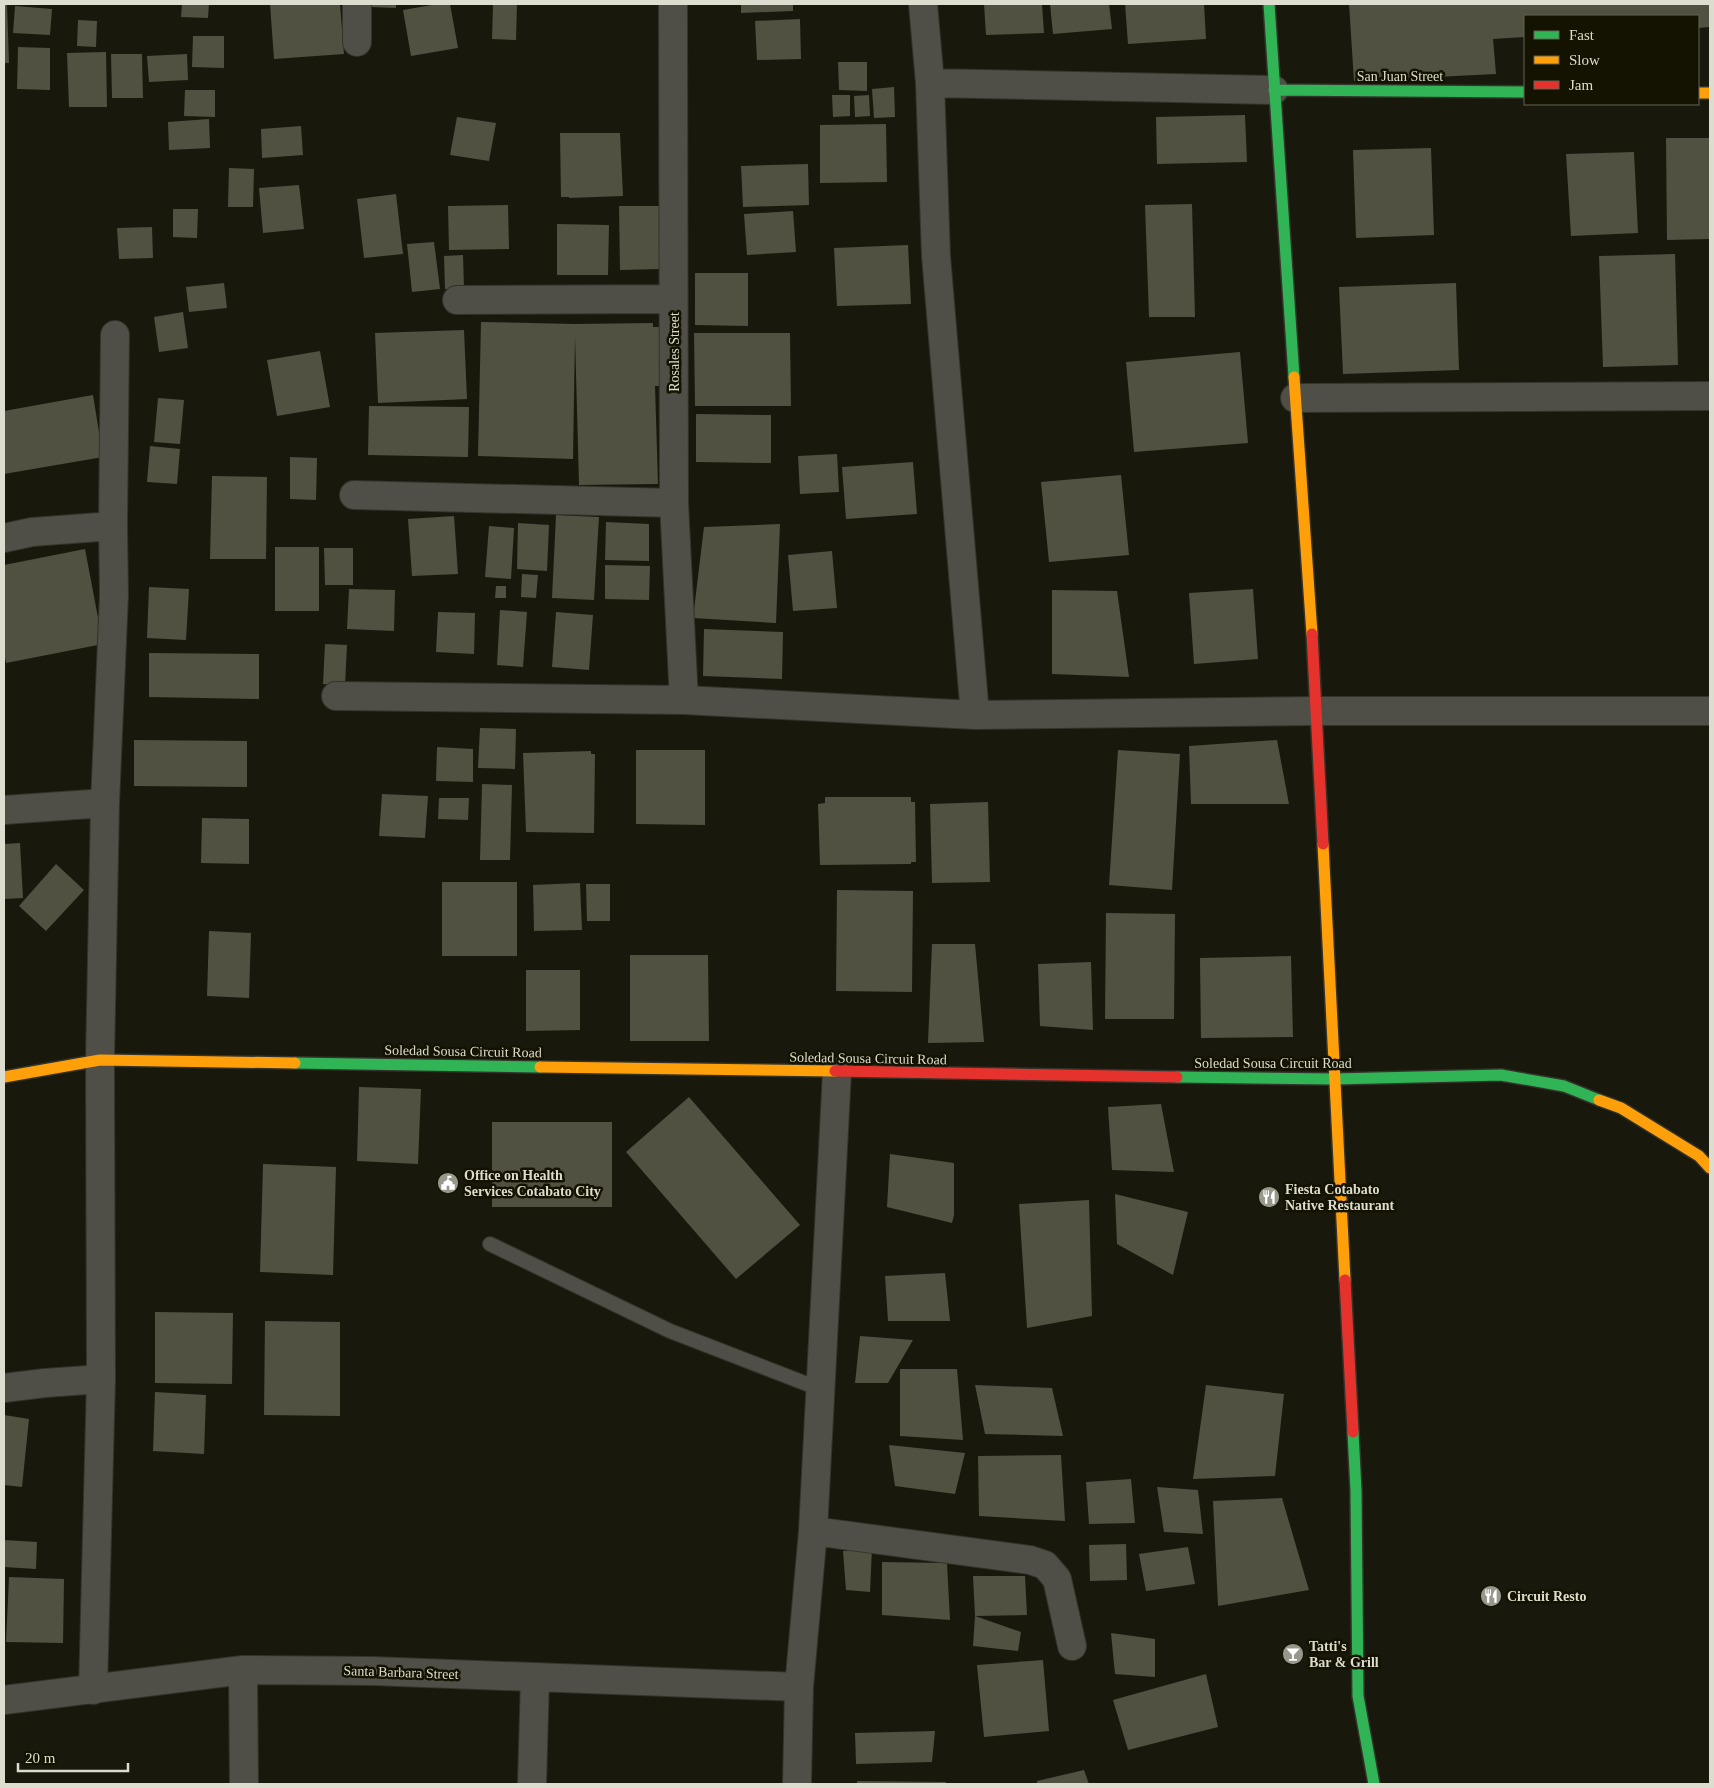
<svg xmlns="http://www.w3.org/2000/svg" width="1714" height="1788" font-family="'Times New Roman',serif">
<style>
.building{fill:#515142}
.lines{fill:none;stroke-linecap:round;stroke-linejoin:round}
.lane-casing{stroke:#33332b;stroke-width:16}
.street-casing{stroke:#33332b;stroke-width:30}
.fast-casing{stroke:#33332b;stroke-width:14}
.slow-casing{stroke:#33332b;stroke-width:14}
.jam-casing{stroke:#33332b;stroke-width:14}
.lane{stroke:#4f4f47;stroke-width:14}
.street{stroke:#4f4f47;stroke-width:28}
.fast{stroke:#30b455;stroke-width:11}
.slow{stroke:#ff9f0a;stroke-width:11}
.jam{stroke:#e5322d;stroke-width:11}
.labels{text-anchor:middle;stroke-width:5;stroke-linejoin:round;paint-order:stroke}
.street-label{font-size:14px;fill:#dcddcf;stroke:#141301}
.poi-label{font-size:14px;font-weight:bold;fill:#dcddcf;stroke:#141301;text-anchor:start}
</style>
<rect width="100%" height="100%" fill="#18180c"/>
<path class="building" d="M4,4H7L9,63H4Z
M182,4H209L208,18L181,17Z
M270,4H340L344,54L274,59Z
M369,4H396V8L369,7Z
M438,4H450L458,48L411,56L403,10Z
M493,4H517L516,40L492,39Z
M741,4H793V11L741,13Z
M984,4H1042L1044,33L986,35Z
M1050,4H1109L1112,29L1053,34Z
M1125,4H1204L1206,39L1128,44Z
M1349,4H1710V27L1698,28V16H1525V37L1493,39L1496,74L1354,81Z
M15,6L52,9L50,35L13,33Z
M800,19L801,59L757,60L755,21Z
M78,20L97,21L96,47L77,46Z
M193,36H224V68L192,67Z
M18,47L50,48V90L17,89Z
M106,52L107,107H69L67,53Z
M111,54H142L143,98H112Z
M187,54L188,80L149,82L147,56Z
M838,62H867V91L839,90Z
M894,87L895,117L874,118L872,89Z
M185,90H215V117L184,116Z
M832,95H850V116L833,117Z
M869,95L870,116L855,117L854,96Z
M1245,115L1247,162L1157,164L1156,117Z
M457,117L496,123L489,161L450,155Z
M209,119L210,148L169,150L168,122Z
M886,124L887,182L820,183V125Z
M301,126L303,155L262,158L261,129Z
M560,133H620L623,196L569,198V197H561Z
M1666,138H1710V239L1667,240Z
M1431,148L1434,235L1356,238L1353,150Z
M1634,152L1638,233L1571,236L1566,154Z
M808,164L809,205L743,207L741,166Z
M229,168L254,169L253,207H228Z
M299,185L304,229L263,233L259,188Z
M396,194L403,254L364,258L357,199Z
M1192,204L1195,317H1149L1145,205Z
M508,205L509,249L449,250L448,206Z
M619,206H660L661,269L620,270Z
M173,209H198L197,238L173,237Z
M793,211L796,252L747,255L744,214Z
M557,224L609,225L608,275H557Z
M152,227L153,258L119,259L117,228Z
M434,242L440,289L412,292L407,244Z
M908,245L911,304L837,306L834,248Z
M1675,254L1678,365L1603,367L1599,256Z
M463,255L464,288L445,289L444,256Z
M695,273H748V326L695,325Z
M224,283L227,308L189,312L186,287Z
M1456,283L1459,370L1343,374L1339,287Z
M183,312L188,348L159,352L154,317Z
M481,322L575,324L653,323V327H659L662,386H655L658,484L579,485L575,337L573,459L478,456Z
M464,330L467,399L378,403L375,333Z
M694,333H790L791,406H695Z
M320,351L330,407L277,416L267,360Z
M1240,352L1248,443L1134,452L1126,362Z
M93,395L103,457L4,474V411Z
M158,398L184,400L180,444L154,442Z
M369,406L469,407L468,457L368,455Z
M696,414L771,415V463L696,462Z
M150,446L180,449L177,484L147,482Z
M837,454L839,492L800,494L798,456Z
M290,457L317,458L316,500L290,499Z
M913,462L917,514L846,519L842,467Z
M1121,475L1129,555L1049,562L1041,482Z
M212,476L267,477L266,559H210Z
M556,515L599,517L594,600L552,598Z
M454,516L458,574L412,576L408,519Z
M606,522L649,524V561L605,560Z
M518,523L549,525L547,571L517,569Z
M780,524L776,623L693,618L704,527Z
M489,526L514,528L511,579L485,577Z
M275,547H319V611H275Z
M324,548H353V585H325Z
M85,549L103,644L6,663L4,652V565Z
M832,551L837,608L793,611L788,555Z
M605,565L650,566L649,600L605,599Z
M522,574L538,575L536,598L521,597Z
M496,586H506V598H495Z
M149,587L189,589L186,640L147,638Z
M349,589L395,590L394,631L347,629Z
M1253,589L1258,659L1194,664L1189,593Z
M1052,590L1117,591L1129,677L1052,674Z
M500,610L527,612L523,667L497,665Z
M438,612L475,613L474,654L436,652Z
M556,612L593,615L589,670L552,667Z
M704,629L783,632L782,679L703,676Z
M325,644L347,645L345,686L323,684Z
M149,653L259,654V699L149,697Z
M480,728L516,729L515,769L478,768Z
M134,740L247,741V787L134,786Z
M1277,740L1289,804H1191L1189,746Z
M437,747L473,749V782L436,781Z
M636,750H705V825L636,824Z
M1118,750L1180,754L1172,890L1109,885Z
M591,751V754H595L594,833L526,832L523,753Z
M482,784L512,785L510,860H480Z
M382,794L428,796L425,838L379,836Z
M825,797H911V802H915L916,862H911V864L820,865L818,804L825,803Z
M439,798H469L468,820L438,819Z
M988,802L990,882L932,883L930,804Z
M202,818L249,819V864L201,863Z
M20,843L23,898L4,899V844Z
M56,864L84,890L46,931L19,906Z
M442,882H517V956H442Z
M580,883L582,930L534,931L533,885Z
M586,884H610V921H587Z
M837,890L913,891L912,992L836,991Z
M1106,913L1175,914L1174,1019H1105Z
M209,931L251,933L249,998L207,996Z
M932,944H975L984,1042L928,1043Z
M630,955H708L709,1041H630Z
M1291,956L1293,1037L1201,1038L1200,958Z
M1091,962L1093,1030L1040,1026L1038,964Z
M526,970H580V1030L526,1031Z
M359,1087L421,1089L418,1164L357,1161Z
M689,1097L800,1225L736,1279L626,1152Z
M1161,1104L1174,1172L1112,1170L1108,1107Z
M492,1122H612V1207H492Z
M890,1154L954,1163V1215L952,1223L887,1207Z
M263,1164L336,1167L333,1275L260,1272Z
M1115,1194L1188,1212L1173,1275L1117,1244Z
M1089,1200L1092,1316L1027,1328L1019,1204Z
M945,1273L950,1321H888L885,1276Z
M155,1312L233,1313L232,1384L155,1383Z
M265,1321L340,1322V1416L264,1415Z
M860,1336L913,1340L888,1383H855Z
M900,1369H957L963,1440L900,1436Z
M975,1385L1052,1388L1063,1436L985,1434Z
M1206,1385L1284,1394L1275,1476L1193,1479Z
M155,1392L206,1395L204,1454L153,1451Z
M4,1415L29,1419L22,1487L4,1485Z
M889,1445L965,1453L955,1494L895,1486Z
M1061,1455L1065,1521L979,1516L978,1456Z
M1131,1479L1135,1523L1089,1524L1086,1482Z
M1157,1487L1198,1490L1203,1534L1164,1532Z
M1282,1498L1309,1590L1218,1606L1213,1501Z
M4,1540L37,1542L36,1569L4,1567Z
M1126,1544L1127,1580L1090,1581L1089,1545Z
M1188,1547L1195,1584L1146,1591L1139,1554Z
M872,1548L870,1592L846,1590L843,1551Z
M882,1562L947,1563L950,1620L882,1615Z
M973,1576H1025L1027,1615L975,1616Z
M9,1577L64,1579L63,1643L6,1642Z
M975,1616L1021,1632L1018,1651L973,1646Z
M1111,1633L1155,1639V1677L1115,1674Z
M1043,1660L1049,1731L984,1737L977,1665Z
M1206,1674L1218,1727L1128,1750L1113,1700Z
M935,1731L932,1762L856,1764L855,1733Z
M1084,1770L1089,1784H1037V1781Z
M857,1781L946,1782V1784H857Z"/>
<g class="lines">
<g class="lane-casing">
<path id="lane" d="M490,1244L670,1331L820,1389"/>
</g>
<g class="street-casing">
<path id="street" d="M357,4V42
M673,4L674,503L684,700
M923,4L930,83L936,256L975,715
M930,83L1274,90
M457,300L673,299
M1295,398L1710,396
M354,495L674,503
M4,538L32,532L113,526
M336,696L684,700L975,715L1317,711H1710
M4,810L105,803
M4,1388L45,1383L101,1379
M813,1531L1030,1560L1045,1565L1057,1579L1072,1646
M243,1670L244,1784
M93,1690L101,1379L100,1060L105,803L114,595L113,526L115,335
M4,1700L243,1670L373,1671L799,1687
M532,1784L535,1678
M797,1784L799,1687L813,1531L837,1072"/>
</g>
<g class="fast-casing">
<path id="fast" d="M1269,4L1294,377
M1274,90L1525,92
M295,1063L540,1067
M1177,1077L1334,1079L1501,1075L1564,1086L1599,1100
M1353,1432L1356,1491L1358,1696L1374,1784"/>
</g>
<g class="slow-casing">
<path id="slow" d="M1698,93H1710
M1294,377L1312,634
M1323,844L1345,1280
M540,1067L835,1071
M4,1077L100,1060L295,1063
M1599,1100L1621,1108L1699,1156L1710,1168"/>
</g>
<g class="jam-casing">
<path id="jam" d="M1312,634L1323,844
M835,1071L1177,1077
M1345,1280L1353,1432"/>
</g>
<use href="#lane" class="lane"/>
<use href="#street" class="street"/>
<use href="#fast" class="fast"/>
<use href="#slow" class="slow"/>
<use href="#jam" class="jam"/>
</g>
<defs>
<g id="civic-disc" transform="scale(1.125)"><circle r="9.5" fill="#97988b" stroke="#141301"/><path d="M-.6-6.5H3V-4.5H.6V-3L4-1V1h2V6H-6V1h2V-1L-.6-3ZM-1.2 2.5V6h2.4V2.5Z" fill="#fff"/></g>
<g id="restaurant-disc" transform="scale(1.125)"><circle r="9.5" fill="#97988b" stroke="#141301"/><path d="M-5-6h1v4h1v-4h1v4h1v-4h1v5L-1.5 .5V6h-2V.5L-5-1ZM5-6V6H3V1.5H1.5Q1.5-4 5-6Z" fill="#fff"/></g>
<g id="bar-disc" transform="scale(1.125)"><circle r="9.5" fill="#97988b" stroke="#141301"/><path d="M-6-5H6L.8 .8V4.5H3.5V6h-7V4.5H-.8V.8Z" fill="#fff"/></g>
</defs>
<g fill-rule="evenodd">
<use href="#civic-disc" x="448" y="1183"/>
<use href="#restaurant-disc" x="1269" y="1197"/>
<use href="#restaurant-disc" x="1491" y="1596"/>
<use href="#bar-disc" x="1293" y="1654"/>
</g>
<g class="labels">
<g class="street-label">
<text x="1400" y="81">San Juan Street</text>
<text transform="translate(674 352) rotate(-90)" y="5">Rosales Street</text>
<text transform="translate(463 1051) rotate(1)" y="5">Soledad Sousa Circuit Road</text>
<text transform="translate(868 1058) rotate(1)" y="5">Soledad Sousa Circuit Road</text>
<text x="1273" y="1068">Soledad Sousa Circuit Road</text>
<text transform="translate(401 1672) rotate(2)" y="5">Santa Barbara Street</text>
</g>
<g class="poi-label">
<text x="464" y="1180">Office on Health<tspan x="464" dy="16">Services Cotabato City</tspan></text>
<text x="1285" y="1194">Fiesta Cotabato<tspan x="1285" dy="16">Native Restaurant</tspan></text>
<text x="1507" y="1601">Circuit Resto</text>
<text x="1309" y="1651">Tatti's<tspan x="1309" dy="16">Bar &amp; Grill</tspan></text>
</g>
</g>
<rect width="1714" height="1788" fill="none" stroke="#dcddcf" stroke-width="10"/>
<rect x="1524" y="15" width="175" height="90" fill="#141301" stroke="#646453"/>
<rect x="1534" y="31" width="25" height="8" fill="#30b455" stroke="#646453"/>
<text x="1569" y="40" font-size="15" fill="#dcddcf">Fast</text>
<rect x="1534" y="56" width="25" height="8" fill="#ff9f0a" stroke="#646453"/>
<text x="1569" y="65" font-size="15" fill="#dcddcf">Slow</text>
<rect x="1534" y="81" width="25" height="8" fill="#e5322d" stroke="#646453"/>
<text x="1569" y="90" font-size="15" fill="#dcddcf">Jam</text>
<path d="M18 1763v8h110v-8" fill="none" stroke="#dcddcf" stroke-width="2.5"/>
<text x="25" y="1763" font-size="15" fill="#dcddcf" stroke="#141301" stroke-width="4" paint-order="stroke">20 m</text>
</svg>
